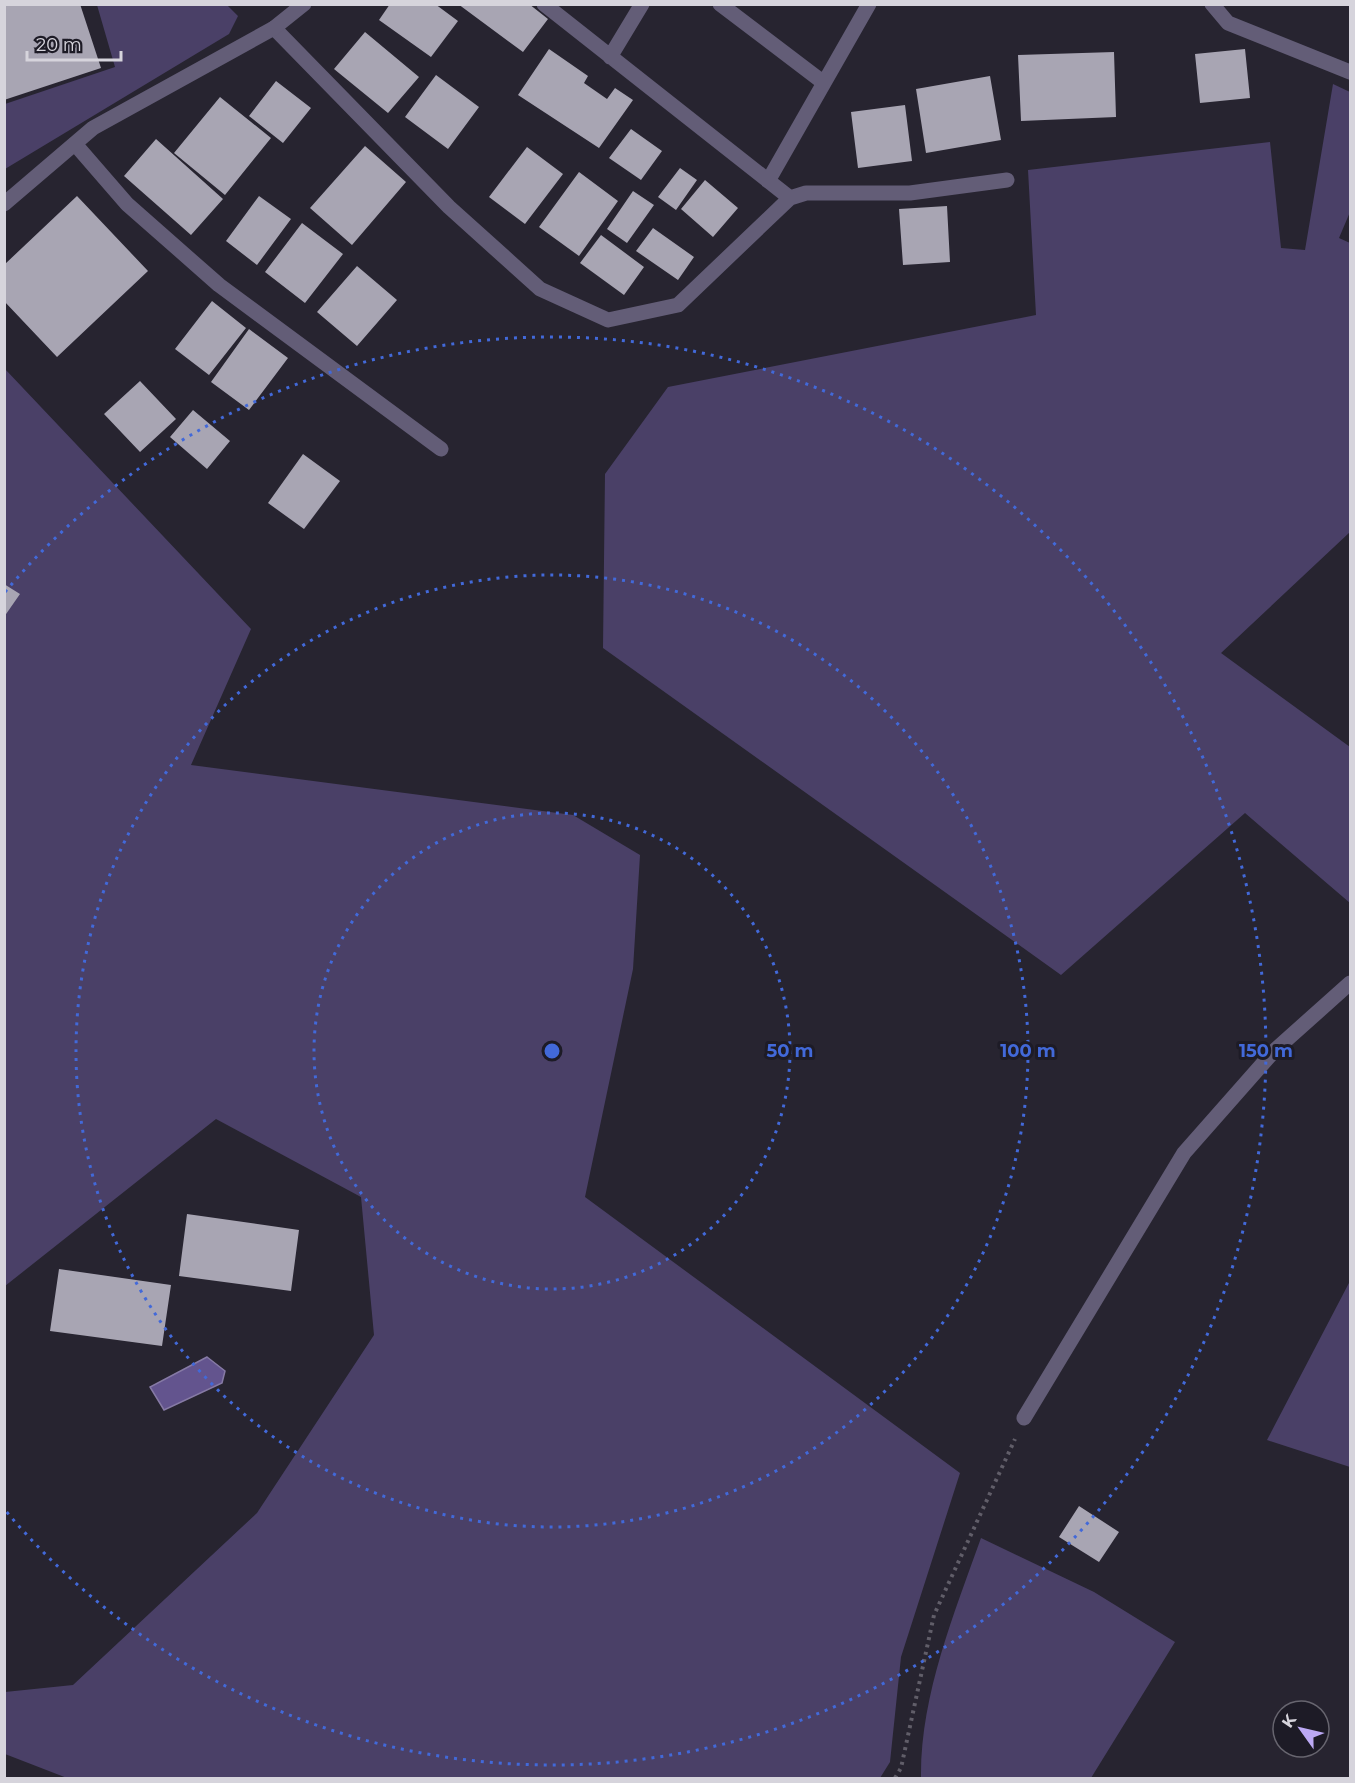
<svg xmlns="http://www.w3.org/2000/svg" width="1355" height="1783" font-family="Montserrat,sans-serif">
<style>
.green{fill:#4a4067}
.water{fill:#63548e;stroke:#867aa5;stroke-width:1.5}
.building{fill:#a8a5b3}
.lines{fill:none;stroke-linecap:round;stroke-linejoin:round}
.path{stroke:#615e69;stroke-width:4;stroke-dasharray:3 4.5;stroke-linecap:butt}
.service{stroke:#635d77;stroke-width:15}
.minor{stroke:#635d77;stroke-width:15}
.tertiary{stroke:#635d77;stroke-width:15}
.ring{fill:none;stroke:#4269d9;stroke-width:3;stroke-dasharray:3 6}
.centre{fill:#4269d9;stroke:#1d1b26;stroke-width:3}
.ring-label{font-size:18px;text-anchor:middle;font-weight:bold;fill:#4269d9;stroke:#1d1b26;stroke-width:6;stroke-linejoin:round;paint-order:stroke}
</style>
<rect width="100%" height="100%" fill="#272430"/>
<path class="green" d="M97,5H227L238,16L229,34L5,169V104L115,67Z
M1333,84L1350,92V212L1339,238L1350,243V532L1221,653L1350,747V903L1245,813L1061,975L603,648L605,474L668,387L1036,315L1028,170L1270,142L1281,248L1305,250Z
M5,369L251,629L191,765L573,815L640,855L633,969L585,1197L960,1473L901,1657L890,1762L880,1778H67L5,1754V1692L73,1685L257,1513L374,1335L361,1197L216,1119L5,1286Z
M1350,1281V1467L1267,1440Z
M981,1538L1094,1592L1175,1642L1091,1778H921C920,1696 954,1614 981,1538Z"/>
<path class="water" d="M207,1357L225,1371L222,1383L164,1410L150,1387Z"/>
<path class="building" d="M4,4H80L101,68L4,100Z
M390,4H435L458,21L431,57L379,20Z
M458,4H529L548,19L523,52Z
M365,32L419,77L388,113L334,69Z
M549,49L588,76L584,83L607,99L615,88L633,100L599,148L518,95Z
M1245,49L1250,98L1200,103L1195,54Z
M1114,52L1116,117L1021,121L1018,55Z
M436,75L479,107L448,149L405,117Z
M990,76L1001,140L926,153L916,89Z
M276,81L311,108L283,143L249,116Z
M220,97L271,138L225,195L174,153Z
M905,105L912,161L858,168L851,112Z
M631,129L662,151L641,180L609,158Z
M156,139L223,199L191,235L124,176Z
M365,146L406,182L352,245L310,208Z
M527,147L563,174L525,224L489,197Z
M680,168L697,180L676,210L658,197Z
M579,172L618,201L579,256L539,227Z
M705,180L738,208L713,237L681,209Z
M633,191L654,205L627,243L607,229Z
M77,196L148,271L57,357L4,301V265Z
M259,196L291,219L257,265L226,241Z
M947,206L950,262L903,265L899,209Z
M302,223L343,254L305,303L265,272Z
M653,228L694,257L678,280L636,251Z
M601,235L644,267L624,295L580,263Z
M357,266L397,300L357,346L317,312Z
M212,301L246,328L209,375L175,349Z
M249,329L288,358L249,410L211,382Z
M140,381L176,419L140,452L104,414Z
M193,410L230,441L207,469L170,437Z
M303,454L340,481L304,529L268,503Z
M4,584L20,594L4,617Z
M187,1214L299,1230L291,1291L179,1276Z
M59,1269L171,1285L162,1346L50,1331Z
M1079,1506L1119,1532L1099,1562L1059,1537Z"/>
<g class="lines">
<path class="path" d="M895,1778L901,1768L934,1615L1015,1439"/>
<path class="service" d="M1024,1418L1184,1153L1274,1051L1350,983"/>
<path class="minor" d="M544,4L790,198
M720,4L824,83
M1212,4L1228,23L1350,72
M274,28L449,207L540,289L608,320L678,305L790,198L806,193H910L1007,180
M610,57L642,4
M75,144L127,204L219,285L441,449
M768,181L869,4"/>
<path class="tertiary" d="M4,204L93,128L274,28L304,4"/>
</g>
<g class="ring">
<circle cx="552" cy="1051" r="238"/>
<circle cx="552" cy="1051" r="476"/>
<path d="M5 592A714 714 0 1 1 5 1510"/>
</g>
<circle cx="552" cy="1051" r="9" class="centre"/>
<g class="ring-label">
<text x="790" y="1057">50 m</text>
<text x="1028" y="1057">100 m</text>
<text x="1266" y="1057">150 m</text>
</g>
<rect width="1355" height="1783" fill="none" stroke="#d6d4dc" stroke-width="12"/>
<g transform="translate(1301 1729) rotate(304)"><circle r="28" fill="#1d1b26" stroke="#67656f" stroke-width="1.5"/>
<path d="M0-4.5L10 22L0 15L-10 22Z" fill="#bca9f5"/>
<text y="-9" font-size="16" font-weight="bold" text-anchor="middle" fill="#d6d4dc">K</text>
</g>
<path d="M27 51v9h94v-9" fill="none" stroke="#d6d4dc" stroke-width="3"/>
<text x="36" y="51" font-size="18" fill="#d6d4dc" stroke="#1d1b26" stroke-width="4.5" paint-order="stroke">20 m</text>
</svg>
